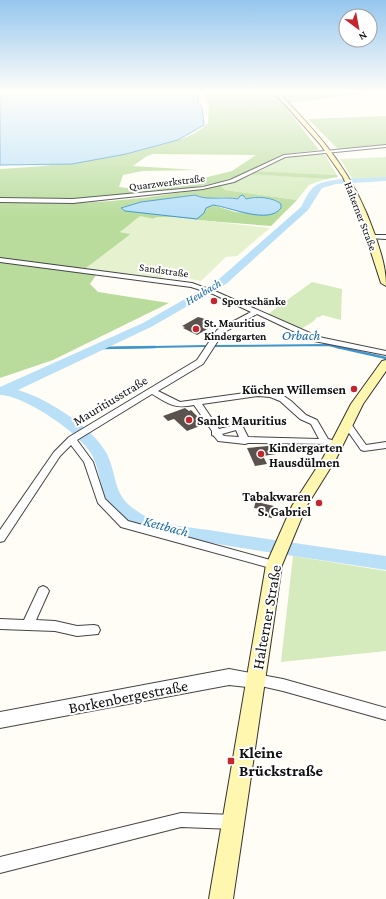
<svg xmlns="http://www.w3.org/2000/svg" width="386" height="899" font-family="'Crimson Pro',serif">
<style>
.green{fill:#d5ebbd}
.forest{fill:#b9dc9c;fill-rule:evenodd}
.pitch{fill:#e6f2cf}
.water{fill:#b9e0f7;stroke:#3f96cf}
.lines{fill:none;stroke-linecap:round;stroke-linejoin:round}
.stream-far1{stroke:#3f96cf;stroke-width:2}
.stream{stroke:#3f96cf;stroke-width:2.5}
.river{fill:#b9e0f7;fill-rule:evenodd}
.building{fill:#5a524d}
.minor-casing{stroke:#444;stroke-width:2}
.tertiary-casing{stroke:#444;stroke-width:2}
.secondary-casing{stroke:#333;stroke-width:2}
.minor{fill:#fff;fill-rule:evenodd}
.tertiary{fill:#fff;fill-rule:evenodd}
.secondary{fill:#fff6b0;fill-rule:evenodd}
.poi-dot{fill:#c4262e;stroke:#fff;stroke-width:1.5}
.labels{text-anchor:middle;stroke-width:4;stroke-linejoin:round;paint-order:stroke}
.far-street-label{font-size:11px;fill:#111;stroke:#fff}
.far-poi-label{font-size:11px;font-weight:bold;fill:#111;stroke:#fff;text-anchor:start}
.far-water-label{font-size:12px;font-style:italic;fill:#1768a6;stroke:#fff}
.poi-label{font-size:13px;font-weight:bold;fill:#111;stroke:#fff;text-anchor:end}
.street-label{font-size:13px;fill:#111;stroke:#fff}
.water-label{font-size:14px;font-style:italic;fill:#1768a6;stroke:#fff}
.near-street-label{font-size:16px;fill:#111;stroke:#fff}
.near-poi-label{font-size:16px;font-weight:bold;fill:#111;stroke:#fff;text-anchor:start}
</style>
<rect width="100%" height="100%" fill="#fffdf5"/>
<path class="green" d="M318,153L325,155L337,175L258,172L286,157Z
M386,157V178L353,180L340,159Z
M250,174L326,179L309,185L297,200L225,190L220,185Z
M312,282L342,289L341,320L322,315L320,317H317L314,321L301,329L268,314Z
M293,556L386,571V651L281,662Z"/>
<path class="forest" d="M203,92H367L283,104L319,150L286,154L251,171L337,175L338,177L326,179L244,174L220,182L180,190L85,199H0V169C53,166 105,161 157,146C175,141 195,137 208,123L209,106ZM153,154L256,155L232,171L187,182L142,190L119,187L123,175L142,171L197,170L133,166L147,156Z
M386,116V145L338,149L308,119Z
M220,185L225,190L297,200L271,226L158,217L120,232L131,234L85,269L87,271L98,272L90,284L98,292L169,303L53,360L0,378V200C23,201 47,203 71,203C120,202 172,195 220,185ZM195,195L203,199L222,197L248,199L255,197L278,201L252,213L235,212L213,205L206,208L197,219L122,210V207Z"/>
<path class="pitch" d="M140,216L155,219L158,217H175L270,228L237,256L226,257L201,281L166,274L160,279L144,277L142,275L85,269L131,234L120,232Z"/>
<path class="water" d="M0,92H199L198,102L202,108L204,125L178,140L126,154L72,164L0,165Z
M195,195C207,201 224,196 238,199L240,196L243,195L246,199C256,196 273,197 281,204V208C269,225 230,207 213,205L206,208L204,213L197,219L125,211L121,208L141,202Z"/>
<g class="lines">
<path class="stream-far1" d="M214,346L328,345L341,348
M103,348L205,346"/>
<path class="stream" d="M337,347L386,358
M101,348L155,347"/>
<path class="river" d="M386,177V181L336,184L322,188L308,210L226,284L151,327L18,390C46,398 93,427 107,454C118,477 112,495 137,511C158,526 190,527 215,531C272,540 329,548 386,556V570C328,561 270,553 212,543C184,539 149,537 125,520C96,501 105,481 92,455C81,434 24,395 0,395V387L143,323L218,280L301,207C305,200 308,191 315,186C326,177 371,178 386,177Z"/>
</g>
<path class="building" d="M198,317L202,318L216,324L197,335L183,328L185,327L182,326Z
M185,408L189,411L191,410L205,424L187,431L174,419L168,421L163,416Z
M279,445L283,453L263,456L267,464L255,466L247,448Z
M256,500L262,501L261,503L274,506L272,518L258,515L260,509L254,508Z"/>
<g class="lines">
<g class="minor-casing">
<path id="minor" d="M386,145V147L285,157L234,182L203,189L73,203L0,202V198L73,199L203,187L230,180L284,155Z
M370,235H386V239L368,238L367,237Z
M0,258L192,283L217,292L319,337L386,351V355L314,341L257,314L223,333L203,364L158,391L180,402L245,393L270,392L281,394L291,401L306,415L317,420L328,439L332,440L333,442L332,444L248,443L245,444L218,441L214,436L212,435V431L194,405C174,409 169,404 152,394L77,440L93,462L105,499L128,521L274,561L278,562L279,565L278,568L274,569L121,527L98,503L84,462L71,445L60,456L4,541L0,542V530L54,452L69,437L197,360L217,330L251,312L213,294L191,287L0,262ZM258,396L270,397L280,401L300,419L311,424L319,439L248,437L242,425L239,424L219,429L202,404ZM236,430L239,437L224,436L222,434Z
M346,420L349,421L366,445L386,442V448L364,451L361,450L342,423Z
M43,586L47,588L49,591L36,620L55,621L77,626L94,625L98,626L100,630L98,634L77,636L55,631L0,629V619L24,620L39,588Z
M256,674L283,679L386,708V720L283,691L252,684L250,680L252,676Z
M181,813L234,815L239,817L241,822L239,827L234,829L181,827L0,873V857Z"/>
</g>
<g class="tertiary-casing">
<path id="tertiary" d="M229,669L262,675L264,680L262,685L256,688L229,685L0,728V712Z"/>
</g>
<g class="secondary-casing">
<path id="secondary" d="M274,92H278C324,140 353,172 375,235C381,253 386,268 386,286L381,283L359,215L343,177L320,144Z
M386,360V371L363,404L336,459L306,507L282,565L233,899H209L266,565L292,506L323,458L351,404L382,361Z"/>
</g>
<use href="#minor" class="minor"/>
<use href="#tertiary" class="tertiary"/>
<use href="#secondary" class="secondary"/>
</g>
<linearGradient id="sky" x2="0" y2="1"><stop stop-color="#95c6ee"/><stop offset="0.42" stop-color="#fffefa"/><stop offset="1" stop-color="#fffefa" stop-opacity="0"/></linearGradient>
<rect width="386" height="218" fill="url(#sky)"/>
<g class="poi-dot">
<circle cx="214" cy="301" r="4"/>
<circle cx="196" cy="329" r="4"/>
<circle cx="354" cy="389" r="4"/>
<circle cx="189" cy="420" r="4"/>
<circle cx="261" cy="454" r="4"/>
<circle cx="319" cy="503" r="4"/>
<rect x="227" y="757" width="8" height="8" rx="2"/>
</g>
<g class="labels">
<g class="far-street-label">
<text transform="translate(167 182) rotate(-7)" y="4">Quarzwerkstraße</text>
<text transform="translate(361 216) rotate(69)" y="4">Halterner Straße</text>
<text transform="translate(164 270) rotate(8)" y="4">Sandstraße</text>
</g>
<g class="far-poi-label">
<text x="222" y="305">Sportschänke</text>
<text x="204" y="327">St. Mauritius<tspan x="204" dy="13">Kindergarten</tspan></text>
</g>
<g class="far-water-label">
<text transform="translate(203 292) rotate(-31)" y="4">Heubach</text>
</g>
<g class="poi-label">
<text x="346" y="394">Küchen Willemsen</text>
<text x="197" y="425" text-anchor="start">Sankt Mauritius</text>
<text x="269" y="452" text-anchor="start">Kindergarten<tspan x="269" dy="15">Hausdülmen</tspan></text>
<text x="311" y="501">Tabakwaren<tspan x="311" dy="15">S. Gabriel</tspan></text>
</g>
<g class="street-label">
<text transform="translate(110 400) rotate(-31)" y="5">Mauritiusstraße</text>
</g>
<g class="water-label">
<text x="301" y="340">Orbach</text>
<text transform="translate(166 526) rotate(15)" y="5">Kettbach</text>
</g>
<g class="near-street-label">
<text transform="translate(266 617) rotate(-80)" y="6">Halterner Straße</text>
<text transform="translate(128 696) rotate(-11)" y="6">Borkenbergestraße</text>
</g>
<g class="near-poi-label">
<text x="239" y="758">Kleine<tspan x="239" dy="18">Brückstraße</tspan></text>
</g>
</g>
<g transform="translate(358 28) rotate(148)"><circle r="19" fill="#ffffff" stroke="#a0a0a0"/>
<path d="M0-3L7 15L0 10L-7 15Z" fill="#c4262e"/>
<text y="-6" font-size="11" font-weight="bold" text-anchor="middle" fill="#111111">N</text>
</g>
</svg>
